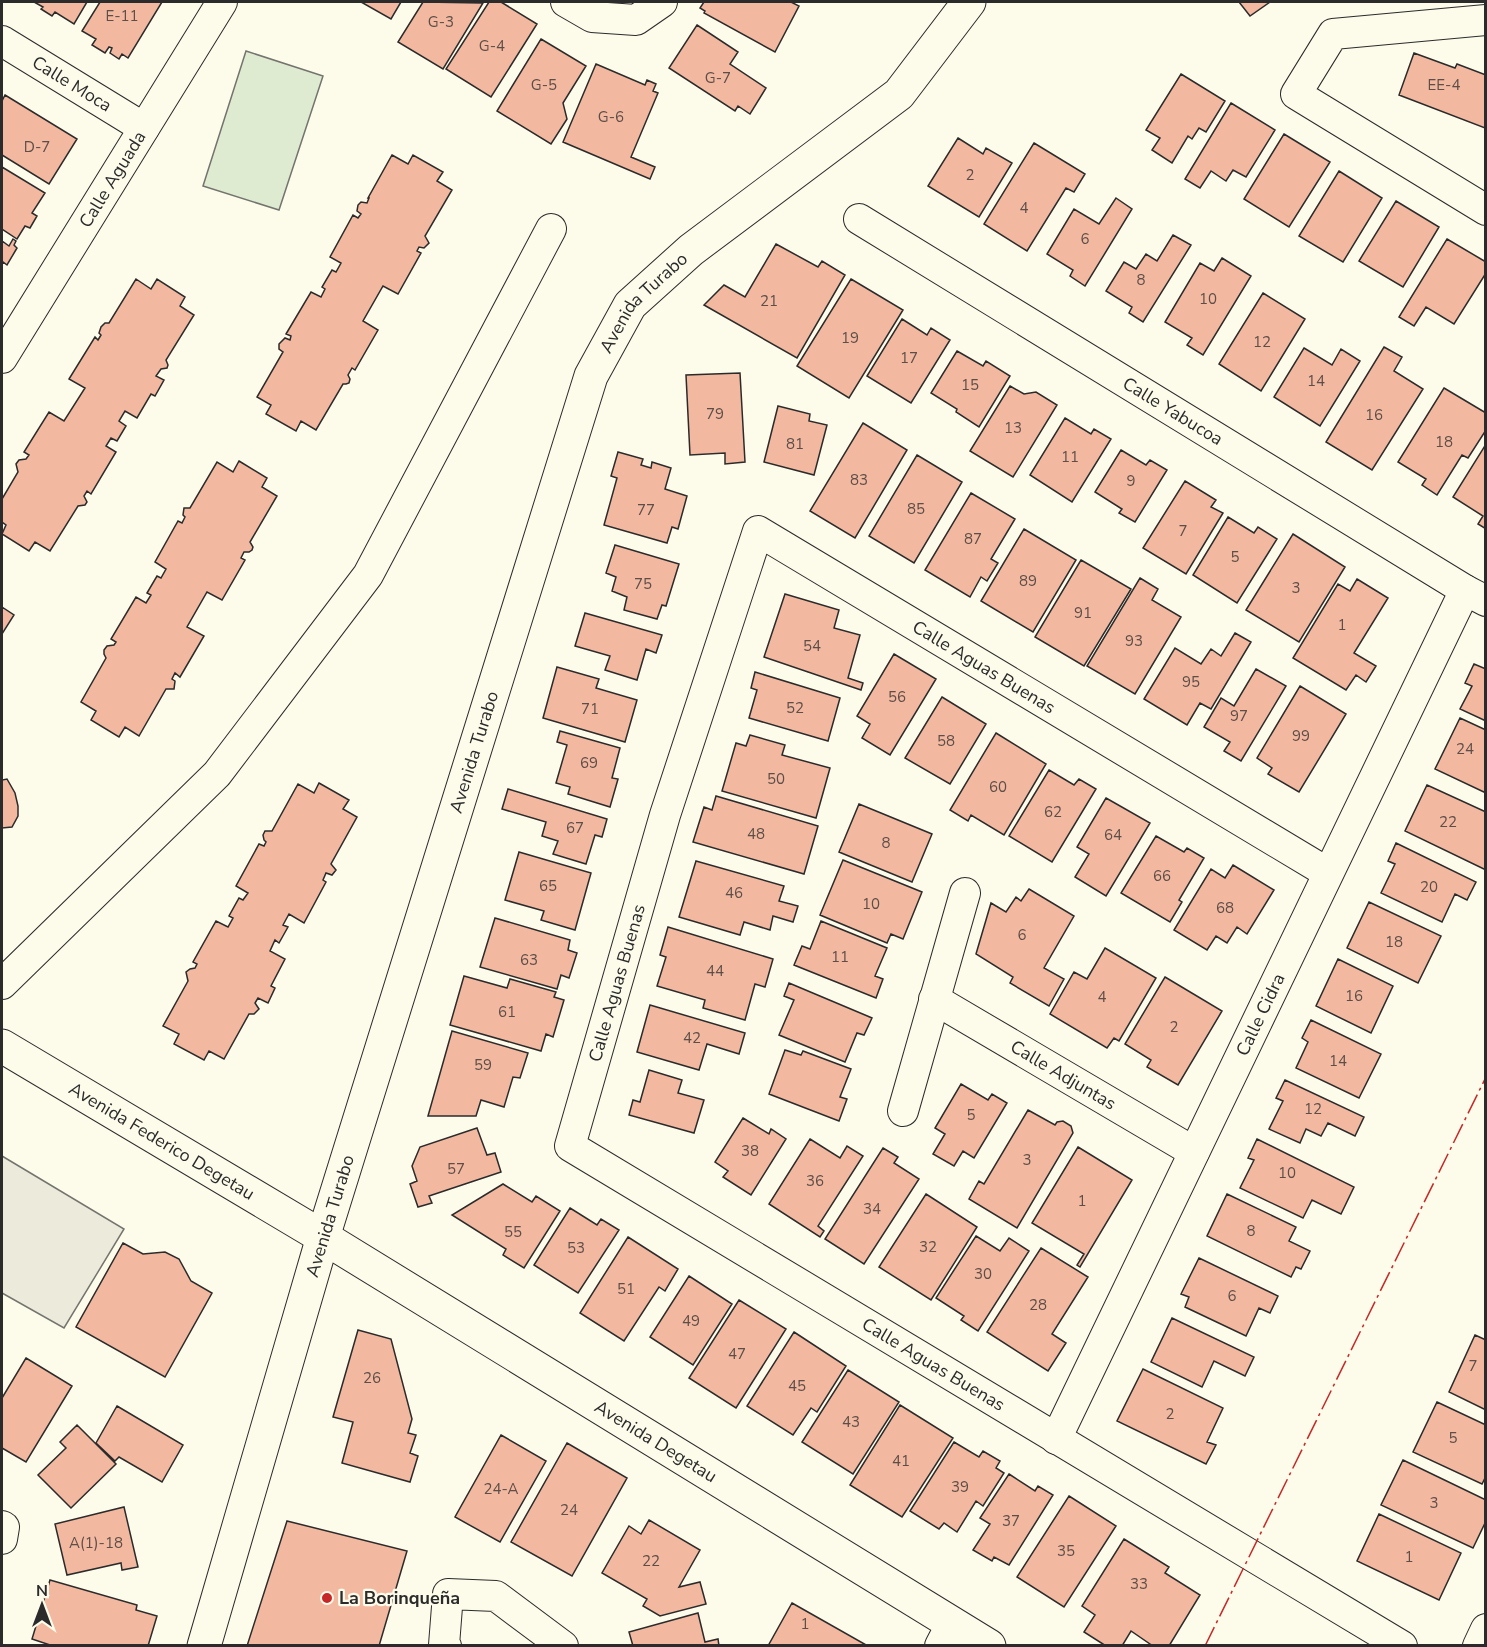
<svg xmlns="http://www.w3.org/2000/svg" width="1487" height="1647" font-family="'Nunito Sans',sans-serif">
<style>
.green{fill:#deebd1;stroke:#74746e;stroke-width:1.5}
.parking{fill:#eceadb;stroke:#74746e;stroke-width:1.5}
.building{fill:#f2b8a0;stroke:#2b2b2b;stroke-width:1.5}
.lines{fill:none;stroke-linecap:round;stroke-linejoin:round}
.street-casing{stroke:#2b2b2b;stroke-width:32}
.secondary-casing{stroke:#2b2b2b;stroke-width:35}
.primary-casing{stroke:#2b2b2b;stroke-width:35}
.street{stroke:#fdfbea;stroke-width:30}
.secondary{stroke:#fdfbea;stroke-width:33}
.primary{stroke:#fdfbea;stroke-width:33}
.power{stroke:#c62828;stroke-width:1.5;stroke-dasharray:21 4.5 3 4.5;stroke-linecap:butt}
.poi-dot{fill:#c62828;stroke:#fdfbea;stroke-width:2}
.labels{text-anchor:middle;stroke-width:4.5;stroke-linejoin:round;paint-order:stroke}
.number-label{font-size:15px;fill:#5d4e48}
.street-label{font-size:18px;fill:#2b2b2b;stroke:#fdfbea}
.poi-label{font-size:18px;font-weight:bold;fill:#2b2b2b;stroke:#fdfbea;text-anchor:start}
</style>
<rect width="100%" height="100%" fill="#fdfbea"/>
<path class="green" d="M246,51L323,76L279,210L203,186Z"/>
<path class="parking" d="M2,1156L124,1229L64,1328L2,1293Z"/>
<path class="building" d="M34,2H87L74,24L55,12L52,16L41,9L43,7Z
M100,2H162L128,58L122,54L119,59L110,53L112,48L109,47L105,53L92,45L96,39L82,31Z
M361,2H401L391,19Z
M423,2L483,3L443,69L398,42Z
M489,2H501L537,24L491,97L446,69Z
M704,2H791L799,6L775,52L704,13L705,11L700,8Z
M1239,2H1270L1250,16Z
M697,25L738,52L730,64L766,88L750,114L738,106L735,111L669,68Z
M541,39L586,66L563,103L567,119L551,144L497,111Z
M1414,53L1455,68L1457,64L1486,75L1485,128L1399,95Z
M596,64L645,85L647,80L656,84L653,91L658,93L631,157L655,167L650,179L563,142Z
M1181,74L1225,101L1206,132L1199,128L1192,139L1188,136L1172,163L1152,150L1160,138L1146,130Z
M5,95L77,139L49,184L2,155V101Z
M1231,103L1275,130L1246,177L1233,170L1226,181L1211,171L1200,188L1185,179Z
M1284,134L1330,162L1289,227L1244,199Z
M958,138L983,154L986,148L1012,163L979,217L928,186Z
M1034,143L1085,174L1074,192L1066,188L1027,251L984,224Z
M392,155L408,164L413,155L443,172L437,181L452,190L425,236L429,243L424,248L419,247L417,251L421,253L398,294L383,286L363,321L378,330L355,370L352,368L348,375L350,379L349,383L346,384H343L316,430L301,421L296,431L266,414L271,405L257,397L283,352L279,349V344L285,338L290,340L291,336L286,334L311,292L321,297L325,289L322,287L332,270L336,272L341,263L330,257L353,215L358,218L361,214L357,211L358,205L361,202L367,203L369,198H368Z
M2,167L45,193L32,213L37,216L30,228L25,226L17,239L2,229Z
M1339,171L1382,198L1343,262L1299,236Z
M1116,198L1132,209L1085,286L1070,276L1073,270L1047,254L1074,209L1099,224Z
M1396,201L1439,227L1403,287L1359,261Z
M1173,235L1191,245L1143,322L1129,313L1132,307L1106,291L1124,262L1136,269L1146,254L1157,261Z
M13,239L16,241L14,245L17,248L7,265L3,262L2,265V241L9,246Z
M1447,239L1486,262V273L1454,324L1426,307L1414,326L1399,317Z
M776,244L818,267L822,261L845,275L797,358L704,305L724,285L745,297Z
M1222,258L1251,276L1203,355L1187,345L1192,338L1165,322L1200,263L1214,271Z
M136,279L151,289L157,279L185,297L180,306L194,315L166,360L168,365L167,368L161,369L156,376L164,380L155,396L151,394L137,418L125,411L119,421L126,426L117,441L111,438L106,446L116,452L91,494L87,491L84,496L87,502L85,505L78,506L50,551L35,542L29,551L2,534L6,525L2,522V499L18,472L16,464L19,460L26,459L29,455L24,452L49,412L64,421L85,388L69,379L95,337L98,340L101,335L99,333L101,327L105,323H109Z
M851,279L903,310L849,398L797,366Z
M1263,293L1305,319L1261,391L1219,364Z
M902,319L927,335L931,328L950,340L911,403L867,376Z
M1384,347L1402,357L1394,371L1423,389L1372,470L1326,442Z
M1304,348L1332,365L1341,349L1360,361L1320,426L1274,397Z
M957,351L983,366L986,361L1010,376L979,427L956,412L957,409L931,393Z
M740,373L745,462L725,464V453L690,455L686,375Z
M1010,386L1024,394L1036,392L1057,405L1013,477L970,451Z
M1444,388L1486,413V430L1468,458L1462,455L1437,495L1422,485L1426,479L1398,462Z
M778,406L810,414L809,421L827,425L814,475L764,462Z
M1065,418L1091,434L1094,429L1111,439L1072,502L1030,475Z
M863,423L907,450L855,538L810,511Z
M1486,444V529L1478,524L1483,516L1453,497Z
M1121,450L1146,465L1150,460L1167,470L1135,522L1119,513L1122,509L1095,492Z
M618,452L643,459L641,465L651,468L652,462L671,468L665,489L687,496L678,529L672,527L667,543L604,525L617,478L611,476Z
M917,455L962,482L914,563L869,536Z
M239,461L267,478L262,487L277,496L250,542L253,547L252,550L249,552H244L241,558L245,560L222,600L207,592L187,627L204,636L180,677L175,673L172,679L175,681L174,689H166L139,736L125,727L119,737L91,720L96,711L81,702L106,658L104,654V650L107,646L114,645L116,642L111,639L136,597L146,603L151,595L147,593L157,576L161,578L166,569L155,562L178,521L182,523L185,517L183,515L184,508H190L217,462L233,472Z
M1185,481L1216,500L1211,507L1223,513L1186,574L1143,548Z
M971,493L1015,519L991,559L998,563L987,581L981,577L970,597L925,570Z
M1228,517L1254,533L1258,527L1277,539L1237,603L1193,575Z
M1024,529L1076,560L1033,632L981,601Z
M1293,534L1345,567L1299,642L1246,610Z
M615,545L679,564L666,606L662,605L657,619L624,610L627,597L612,591L616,577L606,573Z
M1081,560L1131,589L1084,666L1035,637Z
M1140,578L1158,589L1152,600L1181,617L1135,694L1087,666Z
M1357,579L1388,598L1354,653L1376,666L1366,682L1356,675L1346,690L1293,658L1338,584L1350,591Z
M785,594L839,610L834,628L860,635L848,678L863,683L861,690L764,657Z
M2,607L14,615L2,634Z
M585,613L662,635L656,653L646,649L637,680L605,670L610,656L575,646Z
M1235,633L1251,642L1211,709L1200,703L1187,725L1144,699L1175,648L1201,664L1211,649L1221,656Z
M894,654L936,679L890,755L862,738L870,724L857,716Z
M1474,664L1486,669V721L1460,709L1472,686L1465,683Z
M557,667L599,679L596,688L637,700L625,742L543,718Z
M1256,669L1286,686L1241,761L1224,751L1230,742L1204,727L1221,698L1234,706Z
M755,672L840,698L828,741L749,718L757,690L751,688Z
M1300,686L1346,714L1299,792L1268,774L1272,768L1257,758Z
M942,697L986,724L950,784L905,758Z
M1460,718L1486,730V793L1435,769Z
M560,731L620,748L612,778L618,779L610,807L568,794L570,787L556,783L567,745L557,742Z
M996,733L1046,764L1004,835L971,815L968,821L950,810Z
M750,735L785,745L782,755L830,768L816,818L722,791L736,743L746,746Z
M1049,770L1074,785L1079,779L1096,789L1052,862L1009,836Z
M7,779L15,793L18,806V816L12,827L2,828V780Z
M319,783L349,800L343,809L357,817L331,864L336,870L332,875L326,873L323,880L326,882L304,923L289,914L283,925L288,927L279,943L275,940L270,951L285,959L271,986L275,988L268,1003L258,998L255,1003L259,1009L254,1014H249L224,1059L209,1051L204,1060L174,1044L179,1034L163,1026L188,981L186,972L190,969L195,968L197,964L193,962L216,921L228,927L233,918L229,916L239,898L243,900L248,893L236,886L259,844L264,846L266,842L264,840L263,835L265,831H272L298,784L314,793Z
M1427,785L1486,812V870L1405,831Z
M508,789L607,819L602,837L595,835L586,864L553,854L558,841L542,836L546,822L502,809Z
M716,796L818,826L804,874L693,842L704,807L712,810Z
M1106,798L1150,823L1106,896L1075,877L1089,854L1077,847Z
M859,804L932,834L912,882L839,852Z
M1156,836L1184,852L1187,848L1204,858L1179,900L1182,902L1170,922L1121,893Z
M1396,843L1476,882L1467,900L1455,894L1442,922L1381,893L1395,864L1388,861Z
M519,852L591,873L575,930L541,920L544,911L505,900Z
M843,860L922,892L903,939L891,934L887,943L820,915Z
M696,861L784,886L779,901L798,906L793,922L773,916L770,930L744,922L740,935L679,917Z
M1233,865L1274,890L1247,934L1237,927L1227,943L1216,936L1207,950L1174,930L1211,869L1225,878Z
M1029,889L1074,916L1044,968L1064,979L1049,1006L1010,983L1013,977L976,954L991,903L1006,912L1016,897L1021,901Z
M1369,902L1441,936L1418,983L1347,948Z
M495,918L570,940L568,950L577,953L569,978L561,975L557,989L480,967Z
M821,921L887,948L875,976L883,979L876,998L794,965L802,946L810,949Z
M668,927L773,959L765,987L755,984L745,1020L703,1008L705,1000L657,986L666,957L660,955Z
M1105,948L1156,978L1119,1041L1114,1038L1107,1048L1050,1014L1074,972L1087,979Z
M1338,959L1393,986L1371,1033L1316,1006Z
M464,976L507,988L510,979L556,992L554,997L564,1000L553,1037L546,1034L541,1051L450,1025Z
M1165,977L1222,1011L1178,1085L1147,1067L1151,1060L1125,1044Z
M789,983L872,1018L864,1035L857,1033L845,1062L779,1035L794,1000L784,996Z
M650,1005L745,1033L739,1054L707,1044L699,1070L637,1052Z
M1311,1020L1381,1054L1359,1098L1296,1068L1308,1042L1302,1038Z
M452,1031L528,1053L520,1078L513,1077L504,1107L481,1100L476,1116H428Z
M785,1050L801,1055L803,1051L851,1069L840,1097L847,1099L839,1121L769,1094Z
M649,1070L682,1080L678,1093L704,1100L694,1133L629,1115L633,1100L640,1102Z
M1285,1080L1364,1117L1355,1136L1328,1123L1321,1136L1306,1129L1300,1143L1269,1129L1283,1101L1276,1098Z
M961,1084L988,1100L992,1094L1007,1103L974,1158L963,1151L954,1166L933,1154L945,1134L935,1128Z
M1028,1110L1055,1125L1057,1122L1063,1121L1071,1126L1073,1133L1017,1228L969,1199L979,1181L984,1184Z
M743,1118L769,1134L771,1129L786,1139L751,1195L723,1177L728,1171L715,1162Z
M477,1128L487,1155L495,1153L501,1172L429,1196L432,1203L418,1207L410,1184L417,1181L412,1166L420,1147Z
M810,1139L840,1158L847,1146L863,1156L818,1226L824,1231L820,1237L769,1204Z
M1257,1139L1354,1187L1341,1214L1312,1200L1303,1218L1240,1188L1254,1160L1248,1158Z
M1078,1147L1132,1180L1080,1267L1077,1265L1084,1254L1032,1223Z
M883,1148L898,1157L894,1163L919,1179L864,1264L825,1239Z
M503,1184L532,1202L536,1196L560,1211L524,1268L503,1255L506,1249L452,1215Z
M926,1194L977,1227L931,1300L879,1267Z
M1227,1194L1296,1227L1289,1241L1310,1251L1301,1269L1296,1267L1291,1277L1207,1236Z
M570,1208L597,1225L601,1219L619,1230L578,1293L534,1265Z
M976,1236L1000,1251L1009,1238L1029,1251L978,1331L961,1320L964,1316L936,1298Z
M628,1237L678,1269L665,1291L659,1287L624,1341L580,1313Z
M123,1243L143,1254L165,1252L179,1259L191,1281L212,1293L165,1377L76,1327Z
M1041,1248L1088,1277L1052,1334L1066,1343L1048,1371L987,1332Z
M1199,1258L1278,1296L1270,1313L1259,1308L1246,1336L1185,1307L1189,1297L1181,1294Z
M689,1276L732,1304L693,1365L650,1337Z
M739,1300L786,1329L736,1408L689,1378Z
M1172,1318L1254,1357L1245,1376L1214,1361L1202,1387L1151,1362Z
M358,1330L391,1339L412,1419L408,1433L416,1435L410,1453L418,1456L410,1482L342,1463L353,1422L333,1417Z
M794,1332L846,1366L817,1412L811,1408L793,1435L747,1406Z
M1475,1335L1486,1340V1410L1449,1392Z
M26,1358L72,1386L26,1462L2,1448V1398Z
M1143,1369L1223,1408L1207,1442L1216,1445L1206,1464L1117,1421Z
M848,1370L899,1402L853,1474L802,1442Z
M1437,1402L1486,1425V1476L1482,1484L1413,1452Z
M900,1405L953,1438L902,1517L850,1485Z
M117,1406L183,1445L162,1482L119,1457L115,1461L96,1443Z
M77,1425L116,1464L71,1508L38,1475L66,1448L60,1442Z
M501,1435L546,1461L500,1542L455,1517Z
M954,1442L979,1457L983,1451L1000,1461L996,1468L1004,1473L983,1506L976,1501L957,1532L944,1523L939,1529L910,1511Z
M567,1443L627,1478L572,1576L511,1542Z
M1403,1460L1486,1500V1521L1473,1548L1381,1505Z
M1009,1474L1035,1491L1038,1486L1053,1495L1009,1565L994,1557L992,1561L973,1550L990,1524L980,1518Z
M1069,1496L1116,1526L1064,1607L1017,1577Z
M124,1507L138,1567L122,1570L121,1563L67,1575L55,1524Z
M1379,1514L1461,1553L1439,1600L1357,1561Z
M649,1520L700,1550L679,1587L700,1582L706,1604L660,1616L643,1606L647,1599L602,1573L629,1526L641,1534Z
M287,1521L407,1551L379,1646H247Z
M1124,1539L1169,1567L1165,1573L1200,1595L1169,1646H1153L1131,1631L1122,1646H1106L1084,1632L1095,1615L1082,1606Z
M50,1580L137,1605L136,1610L157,1616L148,1646H53L32,1639Z
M792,1603L868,1646H768Z
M698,1613L705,1642L718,1639L719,1646H633L629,1632Z"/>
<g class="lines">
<g class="street-casing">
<g id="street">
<path d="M566,2L592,17L636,20L662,2"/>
<path d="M1486,20L1333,34L1296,94L1486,210"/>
<path id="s1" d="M2,41L144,128"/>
<path id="s2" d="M859,219L1465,590L1486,601"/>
<path id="s3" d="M2,358L222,2"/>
<path id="s4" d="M1328,873L758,531L665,815L570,1146L1402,1646"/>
<path d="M2,984L217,774L368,575L551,229"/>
<path id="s5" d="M934,999L1194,1152"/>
<path d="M903,1111L965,893"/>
<path id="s6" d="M1056,1439L1465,590"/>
<path d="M2,1526L4,1527L2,1539"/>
<path d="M446,1646L444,1645L448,1594L496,1596L563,1646"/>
<path d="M940,1646L952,1623"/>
<path d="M1478,1646L1486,1629"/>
</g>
</g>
<g class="secondary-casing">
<path id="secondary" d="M204,1646L323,1237"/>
</g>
<g class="primary-casing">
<g id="primary">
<path id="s7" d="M2,1046L323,1237L989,1646"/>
<path id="s8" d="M323,1237L591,376L630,305L691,250L899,94L969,2"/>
</g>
</g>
<use href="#street" class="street"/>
<use href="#secondary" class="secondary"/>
<use href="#primary" class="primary"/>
<path class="power" d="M1205,1646L1486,1077"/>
</g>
<circle class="poi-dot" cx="327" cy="1598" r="6"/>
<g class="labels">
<g class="number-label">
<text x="122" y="21">E-11</text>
<text x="441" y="27">G-3</text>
<text x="492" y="51">G-4</text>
<text x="718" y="83">G-7</text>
<text x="544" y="90">G-5</text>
<text x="1444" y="90">EE-4</text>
<text x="611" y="122">G-6</text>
<text x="37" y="152">D-7</text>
<text x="970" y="180">2</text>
<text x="1024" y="213">4</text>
<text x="1085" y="244">6</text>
<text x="1141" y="285">8</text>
<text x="1208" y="304">10</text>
<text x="769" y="306">21</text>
<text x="850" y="343">19</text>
<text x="1262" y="347">12</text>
<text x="909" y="363">17</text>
<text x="1316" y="386">14</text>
<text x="970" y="390">15</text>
<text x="715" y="419">79</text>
<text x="1374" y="420">16</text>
<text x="1013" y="433">13</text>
<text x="1444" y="447">18</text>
<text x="795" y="449">81</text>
<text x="1070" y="462">11</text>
<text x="859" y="485">83</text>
<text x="1131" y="486">9</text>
<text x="916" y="514">85</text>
<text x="646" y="515">77</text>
<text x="1183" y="536">7</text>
<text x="973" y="544">87</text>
<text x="1235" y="562">5</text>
<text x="1028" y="586">89</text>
<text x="643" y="589">75</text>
<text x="1296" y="593">3</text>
<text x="1083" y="618">91</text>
<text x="1342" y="630">1</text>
<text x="1134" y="646">93</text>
<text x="812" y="651">54</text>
<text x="1191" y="687">95</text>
<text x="897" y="702">56</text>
<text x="795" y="713">52</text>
<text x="590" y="714">71</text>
<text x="1239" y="721">97</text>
<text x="1301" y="741">99</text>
<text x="946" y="746">58</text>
<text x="1465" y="754">24</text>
<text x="589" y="768">69</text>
<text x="776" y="784">50</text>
<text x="998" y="792">60</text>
<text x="1053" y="817">62</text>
<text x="1448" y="827">22</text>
<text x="575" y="833">67</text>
<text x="756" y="839">48</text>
<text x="1113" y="840">64</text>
<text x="886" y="848">8</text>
<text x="1162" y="881">66</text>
<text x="548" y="891">65</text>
<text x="1429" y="892">20</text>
<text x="734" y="898">46</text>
<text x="871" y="909">10</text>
<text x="1225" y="913">68</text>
<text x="1022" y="940">6</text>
<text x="1394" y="947">18</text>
<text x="840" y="962">11</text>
<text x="529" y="965">63</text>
<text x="715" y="976">44</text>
<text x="1354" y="1001">16</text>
<text x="1102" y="1002">4</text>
<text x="507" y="1017">61</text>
<text x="1174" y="1032">2</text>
<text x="692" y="1043">42</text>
<text x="1338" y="1066">14</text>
<text x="483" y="1070">59</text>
<text x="1313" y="1114">12</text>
<text x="971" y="1120">5</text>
<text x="750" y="1156">38</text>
<text x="1027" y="1165">3</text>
<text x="456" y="1174">57</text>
<text x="1287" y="1178">10</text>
<text x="815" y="1186">36</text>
<text x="1082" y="1206">1</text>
<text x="872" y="1214">34</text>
<text x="1251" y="1236">8</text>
<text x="513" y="1237">55</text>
<text x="928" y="1252">32</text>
<text x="576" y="1253">53</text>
<text x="983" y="1279">30</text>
<text x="626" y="1294">51</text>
<text x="1232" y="1301">6</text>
<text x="1038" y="1310">28</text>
<text x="691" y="1326">49</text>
<text x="737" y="1359">47</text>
<text x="1473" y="1371">7</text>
<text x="372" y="1383">26</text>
<text x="797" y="1391">45</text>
<text x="1170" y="1419">2</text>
<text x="851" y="1427">43</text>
<text x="1453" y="1443">5</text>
<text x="901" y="1466">41</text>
<text x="960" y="1492">39</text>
<text x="501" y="1494">24-A</text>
<text x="1434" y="1508">3</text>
<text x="569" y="1515">24</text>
<text x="1011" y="1526">37</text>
<text x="96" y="1548">A(1)-18</text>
<text x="1066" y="1556">35</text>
<text x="1409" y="1562">1</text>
<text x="651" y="1566">22</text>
<text x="1139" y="1589">33</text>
<text x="805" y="1629">1</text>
</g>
<g class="street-label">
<text dy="6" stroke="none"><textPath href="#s1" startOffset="82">Calle Moca</textPath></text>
<text dy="6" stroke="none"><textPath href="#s3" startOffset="210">Calle Aguada</textPath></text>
<text dy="6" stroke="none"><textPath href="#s8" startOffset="993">Avenida Turabo</textPath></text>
<text dy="6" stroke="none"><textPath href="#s2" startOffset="368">Calle Yabucoa</textPath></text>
<text transform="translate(984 667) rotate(31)" y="6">Calle Aguas Buenas</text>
<text dy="6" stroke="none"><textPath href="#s8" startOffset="508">Avenida Turabo</textPath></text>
<text transform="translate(617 983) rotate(-74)" y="6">Calle Aguas Buenas</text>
<text dy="6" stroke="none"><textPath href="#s6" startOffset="471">Calle Cidra</textPath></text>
<text dy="6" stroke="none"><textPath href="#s5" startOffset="150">Calle Adjuntas</textPath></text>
<text dy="6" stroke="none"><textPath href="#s7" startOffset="186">Avenida Federico Degetau</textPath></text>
<text transform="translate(330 1216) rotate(-73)" y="6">Avenida Turabo</text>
<text dy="6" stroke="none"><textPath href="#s4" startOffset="1732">Calle Aguas Buenas</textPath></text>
<text dy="6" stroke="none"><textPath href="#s7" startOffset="764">Avenida Degetau</textPath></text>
</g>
<g class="poi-label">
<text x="339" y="1604">La Borinqueña</text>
</g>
</g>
<rect width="1487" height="1647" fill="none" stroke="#2b2b2b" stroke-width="6"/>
<g transform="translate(42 1605)" stroke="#fdfbea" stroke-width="4.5" paint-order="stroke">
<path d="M0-4.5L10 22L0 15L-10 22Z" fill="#2b2b2b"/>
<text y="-9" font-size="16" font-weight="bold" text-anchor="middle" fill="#2b2b2b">N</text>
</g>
</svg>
